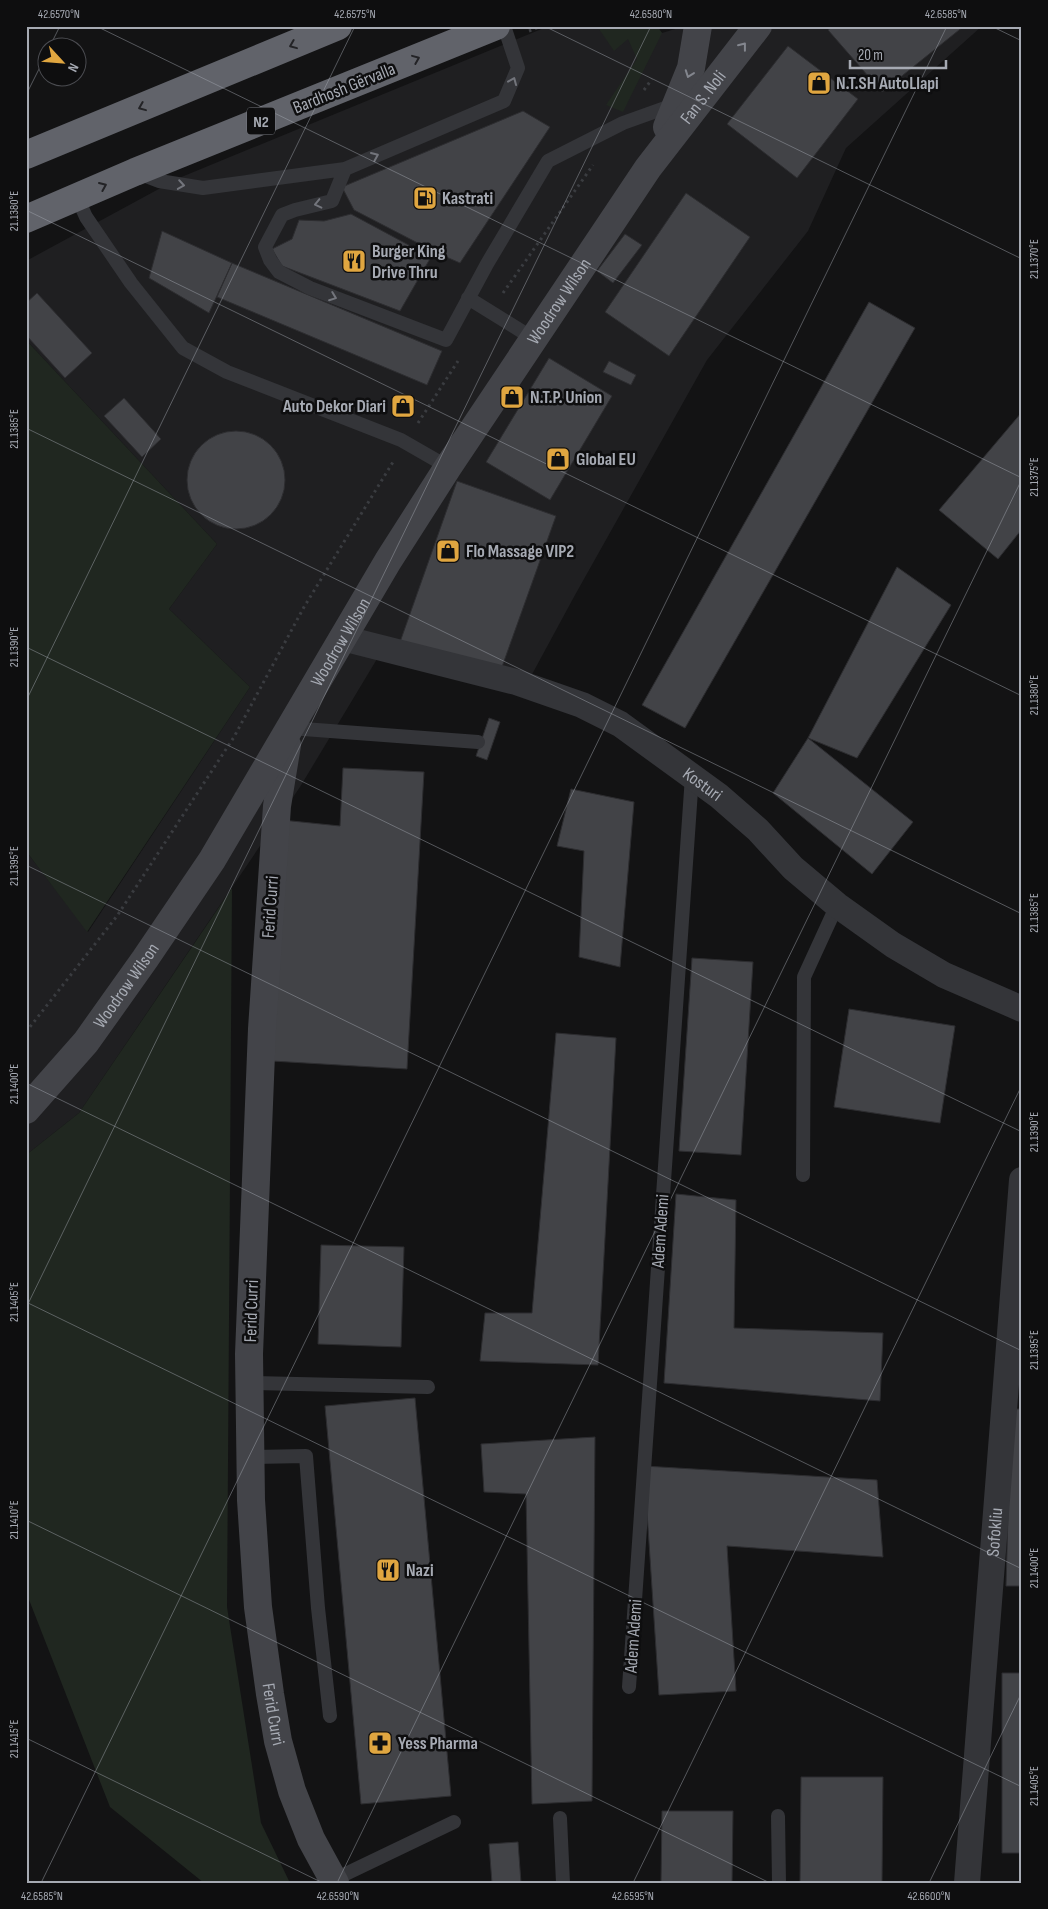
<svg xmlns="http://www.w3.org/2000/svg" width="1048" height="1909" font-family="'Sofia Sans Condensed',sans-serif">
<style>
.built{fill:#1f1f21}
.green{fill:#202720}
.building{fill:#424347;stroke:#2d2d30}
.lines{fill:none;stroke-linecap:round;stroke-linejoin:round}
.path{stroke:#3a3c40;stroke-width:3;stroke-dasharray:2.5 4;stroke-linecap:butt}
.lane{stroke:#343539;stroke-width:14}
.street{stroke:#343539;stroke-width:26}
.secondary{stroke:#434449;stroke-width:28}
.highway{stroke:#61636a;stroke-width:28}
.oneway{stroke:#232326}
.oneway2{stroke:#83868e}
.oneway3{stroke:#73757c}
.ticks{fill:none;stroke:#a6aab3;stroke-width:1;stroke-opacity:0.45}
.labels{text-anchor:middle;stroke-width:5;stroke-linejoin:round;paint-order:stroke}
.shield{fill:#0e0e0f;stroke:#787b82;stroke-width:1}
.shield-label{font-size:16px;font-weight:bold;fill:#a6aab3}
.poi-label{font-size:18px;font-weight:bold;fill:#a6aab3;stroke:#0e0e0f;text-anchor:start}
.street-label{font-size:18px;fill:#a6aab3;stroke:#0e0e0f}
.neatline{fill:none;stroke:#a6aab3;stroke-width:2}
.ticks-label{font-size:12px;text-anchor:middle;fill:#a6aab3}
</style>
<rect width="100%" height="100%" fill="#131314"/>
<path class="built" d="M549,26H657L662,33L685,26H982L846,148L808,231L707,360L575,595L523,691L383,649L300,787L79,1113L26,1155V851L88,932L250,687L169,609L217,544L26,340V261L179,178Z"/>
<path class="green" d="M597,26H657L662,33L623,112L606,105L637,59L628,39L614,51Z
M26,340L217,544L169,609L250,687L87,932L26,851Z
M232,888L227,1607L261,1823L290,1883H204L110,1807L26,1592V1155L79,1113Z"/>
<path class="building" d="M833,26H964L882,92L828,30Z
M788,46L858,99L797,178L727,124Z
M523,111L550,127L460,263L437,253L354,210L342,187Z
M686,193L750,237L669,356L605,312Z
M351,214L431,257L400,311L282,266L272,249L292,239L299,220L324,221Z
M162,231L232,263L209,313L149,278Z
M625,234L642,245L613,283L597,271Z
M232,263L442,351L427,385L217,297Z
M37,293L92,353L65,378L26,335V303Z
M869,302L915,328L685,728L642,705Z
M549,358L612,396L550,500L486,462Z
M609,361L636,375L631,385L603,372Z
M124,398L161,439L142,457L104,416Z
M1022,412V529L998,559L939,510Z
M187 480a49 49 0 1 1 98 0a49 49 0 1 1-98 0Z
M457,481L556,516L498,678L400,642Z
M897,567L951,605L857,758L808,738Z
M489,718L500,722L487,760L476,756Z
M808,738L913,822L872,874L773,793Z
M343,768L424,772L407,1069L272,1061L282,820L340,826Z
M571,789L634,802L620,967L579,957L584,851L557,846Z
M692,958L753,962L741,1155L679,1151Z
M849,1009L955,1026L940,1123L834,1107Z
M556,1033L616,1038L598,1365L480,1361L485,1313H532Z
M676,1194L736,1200L734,1328L883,1333L880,1401L664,1383Z
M321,1245L404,1247L401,1347L318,1344Z
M415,1398L451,1796L361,1804L325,1406Z
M1011,1409H1022V1586H1006Z
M595,1437L592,1801L532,1804L526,1494L484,1492L481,1444Z
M644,1466L877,1480L883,1557L727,1546L736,1691L659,1695Z
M1002,1673H1022V1853H1002Z
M801,1777H883L882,1883H800Z
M662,1811H733L732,1883H661Z
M518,1842L521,1883H492L489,1844Z"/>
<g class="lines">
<path class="path" d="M529,31L541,26
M644,90L652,79
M503,293L593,165
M418,423L458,361
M26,1032L117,916L234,737L304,607L393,462"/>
<path class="lane" d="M345,169L332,201L295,210L282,215L265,247L270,260L279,272L310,288L446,340L487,264L548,161L623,123L676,104
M138,173L159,181L203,188L345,169L504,101L518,68L504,26
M77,197L86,217L131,283L183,348L227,372L401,440L448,467
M468,298L534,339
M290,728L478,742
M803,1175L804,977L837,905
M250,1383L428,1387
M250,1457L306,1456L318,1608L330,1716
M629,1687L692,776
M778,1816L779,1883
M560,1818L563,1883
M333,1880L454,1822"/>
<g class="street">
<path id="s1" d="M342,638L516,682L582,705L620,724L719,796L758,830L793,868L837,905L893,945L944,975L1022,1009"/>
<path id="s2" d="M967,1883L1022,1180"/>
</g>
<g class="secondary">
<path d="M667,127L691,68L698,26"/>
<path id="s3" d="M287,745L277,806L262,1029L249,1354L251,1500L258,1607L270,1694L278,1741L292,1791L311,1839L335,1883"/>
<path id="s4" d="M26,1110L86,1042L145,959L212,860L388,561L448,467L648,168L758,26"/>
</g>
<path class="highway" d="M26,155L338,26
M26,219L135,172L496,26"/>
</g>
<defs><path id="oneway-chevron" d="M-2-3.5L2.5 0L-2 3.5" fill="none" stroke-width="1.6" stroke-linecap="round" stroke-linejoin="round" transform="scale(1.25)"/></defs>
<g class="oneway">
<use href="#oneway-chevron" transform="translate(293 45) rotate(158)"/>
<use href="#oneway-chevron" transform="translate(416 59) rotate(-22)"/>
<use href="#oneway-chevron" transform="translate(142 107) rotate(158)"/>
<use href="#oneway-chevron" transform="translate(103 186) rotate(-23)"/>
</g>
<g class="oneway2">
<use href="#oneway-chevron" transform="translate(743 46) rotate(-52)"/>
<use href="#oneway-chevron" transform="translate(689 74) rotate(110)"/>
</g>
<g class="oneway3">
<use href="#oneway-chevron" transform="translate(513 81) rotate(-67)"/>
<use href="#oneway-chevron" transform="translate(375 156) rotate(-23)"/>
<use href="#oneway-chevron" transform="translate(181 185) rotate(9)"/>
<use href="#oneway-chevron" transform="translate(318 204) rotate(167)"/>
<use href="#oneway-chevron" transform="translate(333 297) rotate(21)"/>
</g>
<path class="ticks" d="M96,26L1022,478M544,26L1022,259M991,26L1022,41M49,48L60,26M26,95L48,51M26,210L1022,696M26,428L1022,914M26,647L1022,1132M26,701L355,26M26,865L1022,1351M26,1083L1022,1569M26,1302L1022,1787M26,1308L651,26M26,1520L770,1883M26,1738L323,1883M41,1883L947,26M337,1883L1022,479M633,1883L1022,1085M929,1883L1022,1692"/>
<defs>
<g id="shop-square" transform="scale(1.25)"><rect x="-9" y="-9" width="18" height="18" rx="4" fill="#e0a640" stroke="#0e0e0f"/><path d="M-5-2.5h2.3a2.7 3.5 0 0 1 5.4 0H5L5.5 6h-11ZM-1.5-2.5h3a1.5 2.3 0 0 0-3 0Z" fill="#111"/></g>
<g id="fuel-square" transform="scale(1.25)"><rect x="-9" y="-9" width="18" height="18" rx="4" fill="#e0a640" stroke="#0e0e0f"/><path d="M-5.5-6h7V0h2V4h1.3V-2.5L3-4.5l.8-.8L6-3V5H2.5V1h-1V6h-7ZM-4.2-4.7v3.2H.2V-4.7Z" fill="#111"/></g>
<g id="restaurant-square" transform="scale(1.25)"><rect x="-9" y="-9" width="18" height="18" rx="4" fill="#e0a640" stroke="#0e0e0f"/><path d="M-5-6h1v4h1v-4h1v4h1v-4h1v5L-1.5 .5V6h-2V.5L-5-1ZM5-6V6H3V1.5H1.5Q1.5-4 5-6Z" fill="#111"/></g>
<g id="pharmacy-square" transform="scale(1.25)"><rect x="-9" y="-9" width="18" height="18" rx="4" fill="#e0a640" stroke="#0e0e0f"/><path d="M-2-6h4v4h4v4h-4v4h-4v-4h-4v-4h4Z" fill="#111"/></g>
</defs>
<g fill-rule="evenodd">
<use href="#shop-square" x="819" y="83"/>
<use href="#fuel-square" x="425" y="198"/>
<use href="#restaurant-square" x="354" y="261"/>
<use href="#shop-square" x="512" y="397"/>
<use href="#shop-square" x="403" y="406"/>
<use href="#shop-square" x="558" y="459"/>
<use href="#shop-square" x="448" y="551"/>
<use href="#restaurant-square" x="388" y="1570"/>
<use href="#pharmacy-square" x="380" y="1743"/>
</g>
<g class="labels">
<rect class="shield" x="247" y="107.5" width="28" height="27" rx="4"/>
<g class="shield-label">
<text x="261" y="127">N2</text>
</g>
<g class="poi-label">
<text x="836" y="89">N.T.SH AutoLlapi</text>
<text x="442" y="204">Kastrati</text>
<text x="372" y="257">Burger King<tspan x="372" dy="21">Drive Thru</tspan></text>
<text x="530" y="403">N.T.P. Union</text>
<text x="386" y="412" text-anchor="end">Auto Dekor Diari</text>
<text x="576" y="465">Global EU</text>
<text x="466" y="557">Flo Massage VIP2</text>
<text x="406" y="1576">Nazi</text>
<text x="398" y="1749">Yess Pharma</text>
</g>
<g class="street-label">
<text transform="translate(344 88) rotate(-22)" y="6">Bardhosh Gërvalla</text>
<text dy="6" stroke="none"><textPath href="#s4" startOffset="1220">Fan S. Noli</textPath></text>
<text dy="6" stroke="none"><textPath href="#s4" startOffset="970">Woodrow Wilson</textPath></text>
<text dy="6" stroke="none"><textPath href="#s4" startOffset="565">Woodrow Wilson</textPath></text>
<text dy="6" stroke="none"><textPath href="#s1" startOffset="394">Kosturi</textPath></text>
<text transform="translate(270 907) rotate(-86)" y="6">Ferid Curri</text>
<text dy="6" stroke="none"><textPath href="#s4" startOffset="160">Woodrow Wilson</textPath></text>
<text transform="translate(660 1231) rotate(-86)" y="6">Adem Ademi</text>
<text transform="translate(251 1311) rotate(-88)" y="6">Ferid Curri</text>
<text dy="6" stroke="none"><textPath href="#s2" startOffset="352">Sofokliu</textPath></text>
<text transform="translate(633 1636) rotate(-86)" y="6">Adem Ademi</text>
<text dy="6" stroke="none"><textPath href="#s3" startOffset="972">Ferid Curri</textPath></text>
</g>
</g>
<rect width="1048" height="1909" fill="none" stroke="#0e0e0f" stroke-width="55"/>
<g transform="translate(62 62) rotate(116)"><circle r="24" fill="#0e0e0f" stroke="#4b4c51"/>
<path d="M0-4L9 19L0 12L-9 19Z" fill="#e0a640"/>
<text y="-8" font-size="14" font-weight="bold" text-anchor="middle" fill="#a6aab3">N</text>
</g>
<path d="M850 60v8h96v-8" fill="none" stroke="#a6aab3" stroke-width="2.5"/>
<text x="858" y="60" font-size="15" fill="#a6aab3" stroke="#0e0e0f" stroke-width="4" paint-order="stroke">20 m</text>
<rect x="28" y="28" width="992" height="1854" class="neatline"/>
<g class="ticks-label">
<text x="59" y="18">42.6570°N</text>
<text x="355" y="18">42.6575°N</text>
<text x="651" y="18">42.6580°N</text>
<text x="946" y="18">42.6585°N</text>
<text transform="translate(14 211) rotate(-90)" y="4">21.1380°E</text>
<text transform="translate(1034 259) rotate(-90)" y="4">21.1370°E</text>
<text transform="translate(14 429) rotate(-90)" y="4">21.1385°E</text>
<text transform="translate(1034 477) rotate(-90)" y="4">21.1375°E</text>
<text transform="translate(14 647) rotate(-90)" y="4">21.1390°E</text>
<text transform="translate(1034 695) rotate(-90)" y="4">21.1380°E</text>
<text transform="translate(14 866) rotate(-90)" y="4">21.1395°E</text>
<text transform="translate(1034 913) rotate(-90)" y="4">21.1385°E</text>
<text transform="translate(14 1084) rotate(-90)" y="4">21.1400°E</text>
<text transform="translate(1034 1132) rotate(-90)" y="4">21.1390°E</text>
<text transform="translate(14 1302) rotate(-90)" y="4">21.1405°E</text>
<text transform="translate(1034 1350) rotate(-90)" y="4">21.1395°E</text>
<text transform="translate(14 1520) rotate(-90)" y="4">21.1410°E</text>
<text transform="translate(1034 1568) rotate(-90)" y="4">21.1400°E</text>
<text transform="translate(14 1739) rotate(-90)" y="4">21.1415°E</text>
<text transform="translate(1034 1786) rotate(-90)" y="4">21.1405°E</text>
<text x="42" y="1900">42.6585°N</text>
<text x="338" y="1900">42.6590°N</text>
<text x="633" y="1900">42.6595°N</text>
<text x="929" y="1900">42.6600°N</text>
</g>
</svg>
